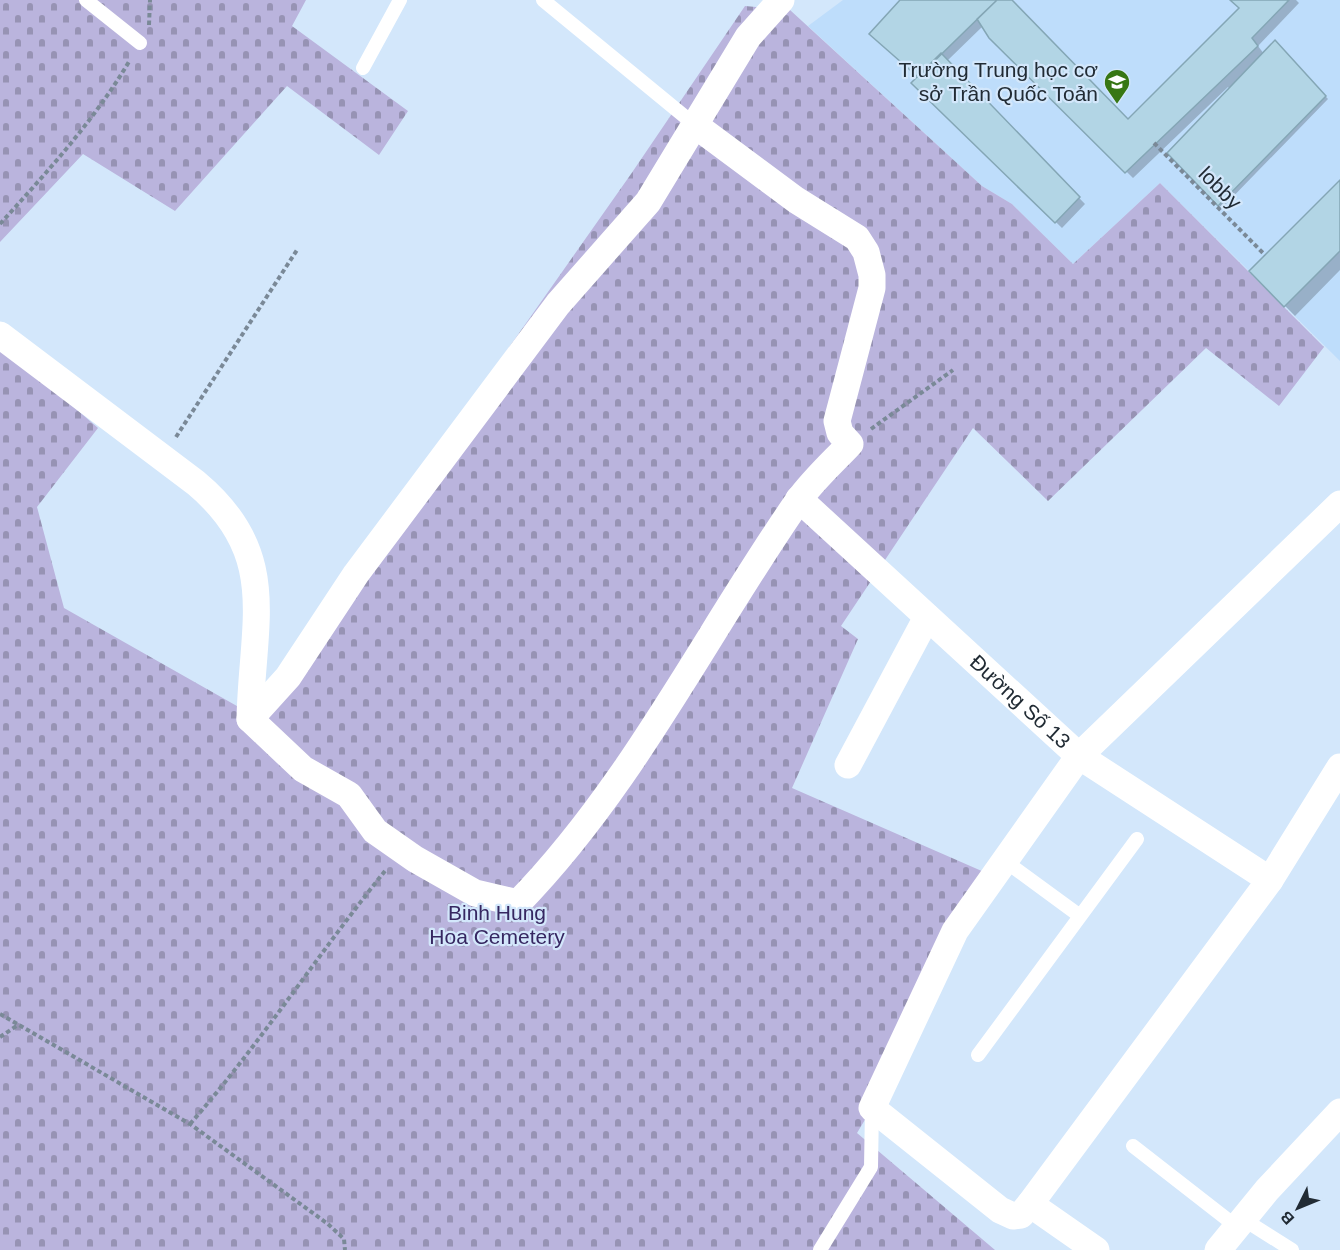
<svg xmlns="http://www.w3.org/2000/svg" width="1340" height="1250" font-family="Arial,sans-serif">
<style>
.built{fill:#beddfb}
.cemetery{fill:url(#cemetery-stones)}
.shadow{fill:#0003}
.building{fill:#b2d5e5;stroke:#84a6b5;stroke-width:1.5}
.lines{fill:none;stroke-linecap:round;stroke-linejoin:round}
.path{stroke:#7a8997;stroke-width:4;stroke-dasharray:4.5 3;stroke-linecap:butt}
.service{stroke:#fff;stroke-width:14}
.minor{stroke:#fff;stroke-width:27}
.labels{text-anchor:middle;stroke-width:4.5;stroke-linejoin:round;paint-order:stroke}
.poi-label{font-size:21px;fill:#212b34;stroke:#d3e7fb;text-anchor:end}
.street-label{font-size:21px;fill:#212b34;stroke:#d3e7fb}
.park-label{font-size:21px;fill:#362761;stroke:#d3e7fb}
</style>
<defs>
<pattern id="cemetery-stones" width="16" height="16" patternUnits="userSpaceOnUse" patternTransform="scale(1.5)"><rect width="16" height="16" fill="#bab4dd"/><path d="M2 7V4a2 2 0 0 1 4 0v3zM10 15v-3a2 2 0 0 1 4 0v3z" fill="#9793b4"/></pattern>
</defs>
<rect width="100%" height="100%" fill="#d3e7fb"/>
<path class="built" d="M843,0H1340V361L1160,183L1073,264L1012,204L982,186L808,26Z"/>
<path class="cemetery" d="M0,0H306L292,26L408,111L379,155L287,86L175,211L83,154L0,242Z
M745,6L790,10L982,186L1012,204L1073,264L1160,183L1324,347L1279,406L1206,348L1048,501L973,428L841,626L858,639L792,788L984,872L872,1108L857,1133L995,1250H0V343L98,428L37,507L64,608L251,714L631,174Z"/>
<path class="shadow" d="M902,0H1010L1129,121L1241,8L1233,0H1296L1299,3L1258,46L1264,54L1275,43L1328,99L1222,208L1169,153L1230,89L1228,87L1133,178L990,37L983,26L947,61L1085,204L1062,228L913,83L920,77Z
M1340,182V270L1295,316L1251,271Z"/>
<path class="building" d="M900,0H997L918,77L869,34Z
M997,0H1012L1128,119L1239,8L1230,0H1289L1252,38L1258,46L1125,173L989,38L977,19Z
M1275,40L1326,96L1218,206L1167,153Z
M941,53L1080,197L1055,223L911,83Z
M1340,180V251L1284,307L1249,271Z"/>
<g class="lines">
<path class="path" d="M149,25L150,0
M1154,143L1265,255
M0,224C47,172 94,121 130,60
M871,429L953,370
M176,437L297,250
M0,1014L190,1124L328,1224L344,1239L345,1250
M0,1037L18,1025
M190,1124C260,1044 318,954 385,871"/>
<path class="service" d="M86,0L140,43
M543,0L695,125
M363,68L400,0
M1005,861L1080,916
M978,1055L1137,839
M1133,1146L1237,1227
M1243,1219L1292,1250
M820,1250L871,1167L872,1108"/>
<g class="minor">
<path d="M0,335L196,483C281,554 252,622 250,719L303,769L349,795L375,831L415,859L475,893L518,903C632,786 705,635 798,501C813,480 833,462 850,444L840,433L837,421L872,288V275L866,252L857,238L796,200L695,125"/>
<path id="s1" d="M799,499L1079,756L1340,504"/>
<path d="M250,719L288,677L356,574L558,304L648,202L748,37L781,0"/>
<path d="M848,765L927,617"/>
<path d="M1030,1204L1021,1215L1013,1216L1000,1210L872,1108L955,931L1079,756L1270,880"/>
<path d="M1096,1250L1030,1204L1270,880L1340,767"/>
<path d="M1218,1250L1267,1190L1340,1112"/>
</g>
</g>
<defs>
<g id="school-pin" transform="scale(1.35)"><path d="M0 17L-7.5 6A9.5 9.5 0 1 1 7.5 6Z" fill="#377714" stroke="#d3e7fb"/><path d="M0-5L7-2L0 1L-7-2ZM-4 1L0 2.5L4 1V4Q0 6-4 4Z" fill="#fff"/></g>
</defs>
<g fill-rule="evenodd">
<use href="#school-pin" x="1117" y="82"/>
</g>
<g class="labels">
<g class="poi-label">
<text x="1098" y="77">Trường Trung học cơ<tspan x="1098" dy="24">sở Trần Quốc Toản</tspan></text>
</g>
<g class="street-label">
<text transform="translate(1220 188) rotate(45)" y="7">lobby</text>
<text dy="7" stroke="none"><textPath href="#s1" startOffset="300">Đường Số 13</textPath></text>
</g>
<g class="park-label">
<text x="497" y="920">Binh Hung<tspan x="497" dy="24">Hoa Cemetery</tspan></text>
</g>
</g>
<g transform="translate(1298 1208) rotate(227)" stroke="#d3e7fb" stroke-width="4.5" paint-order="stroke">
<path d="M0-4.5L10 22L0 15L-10 22Z" fill="#212b34"/>
<text y="-9" font-size="16" font-weight="bold" text-anchor="middle" fill="#212b34">B</text>
</g>
</svg>
